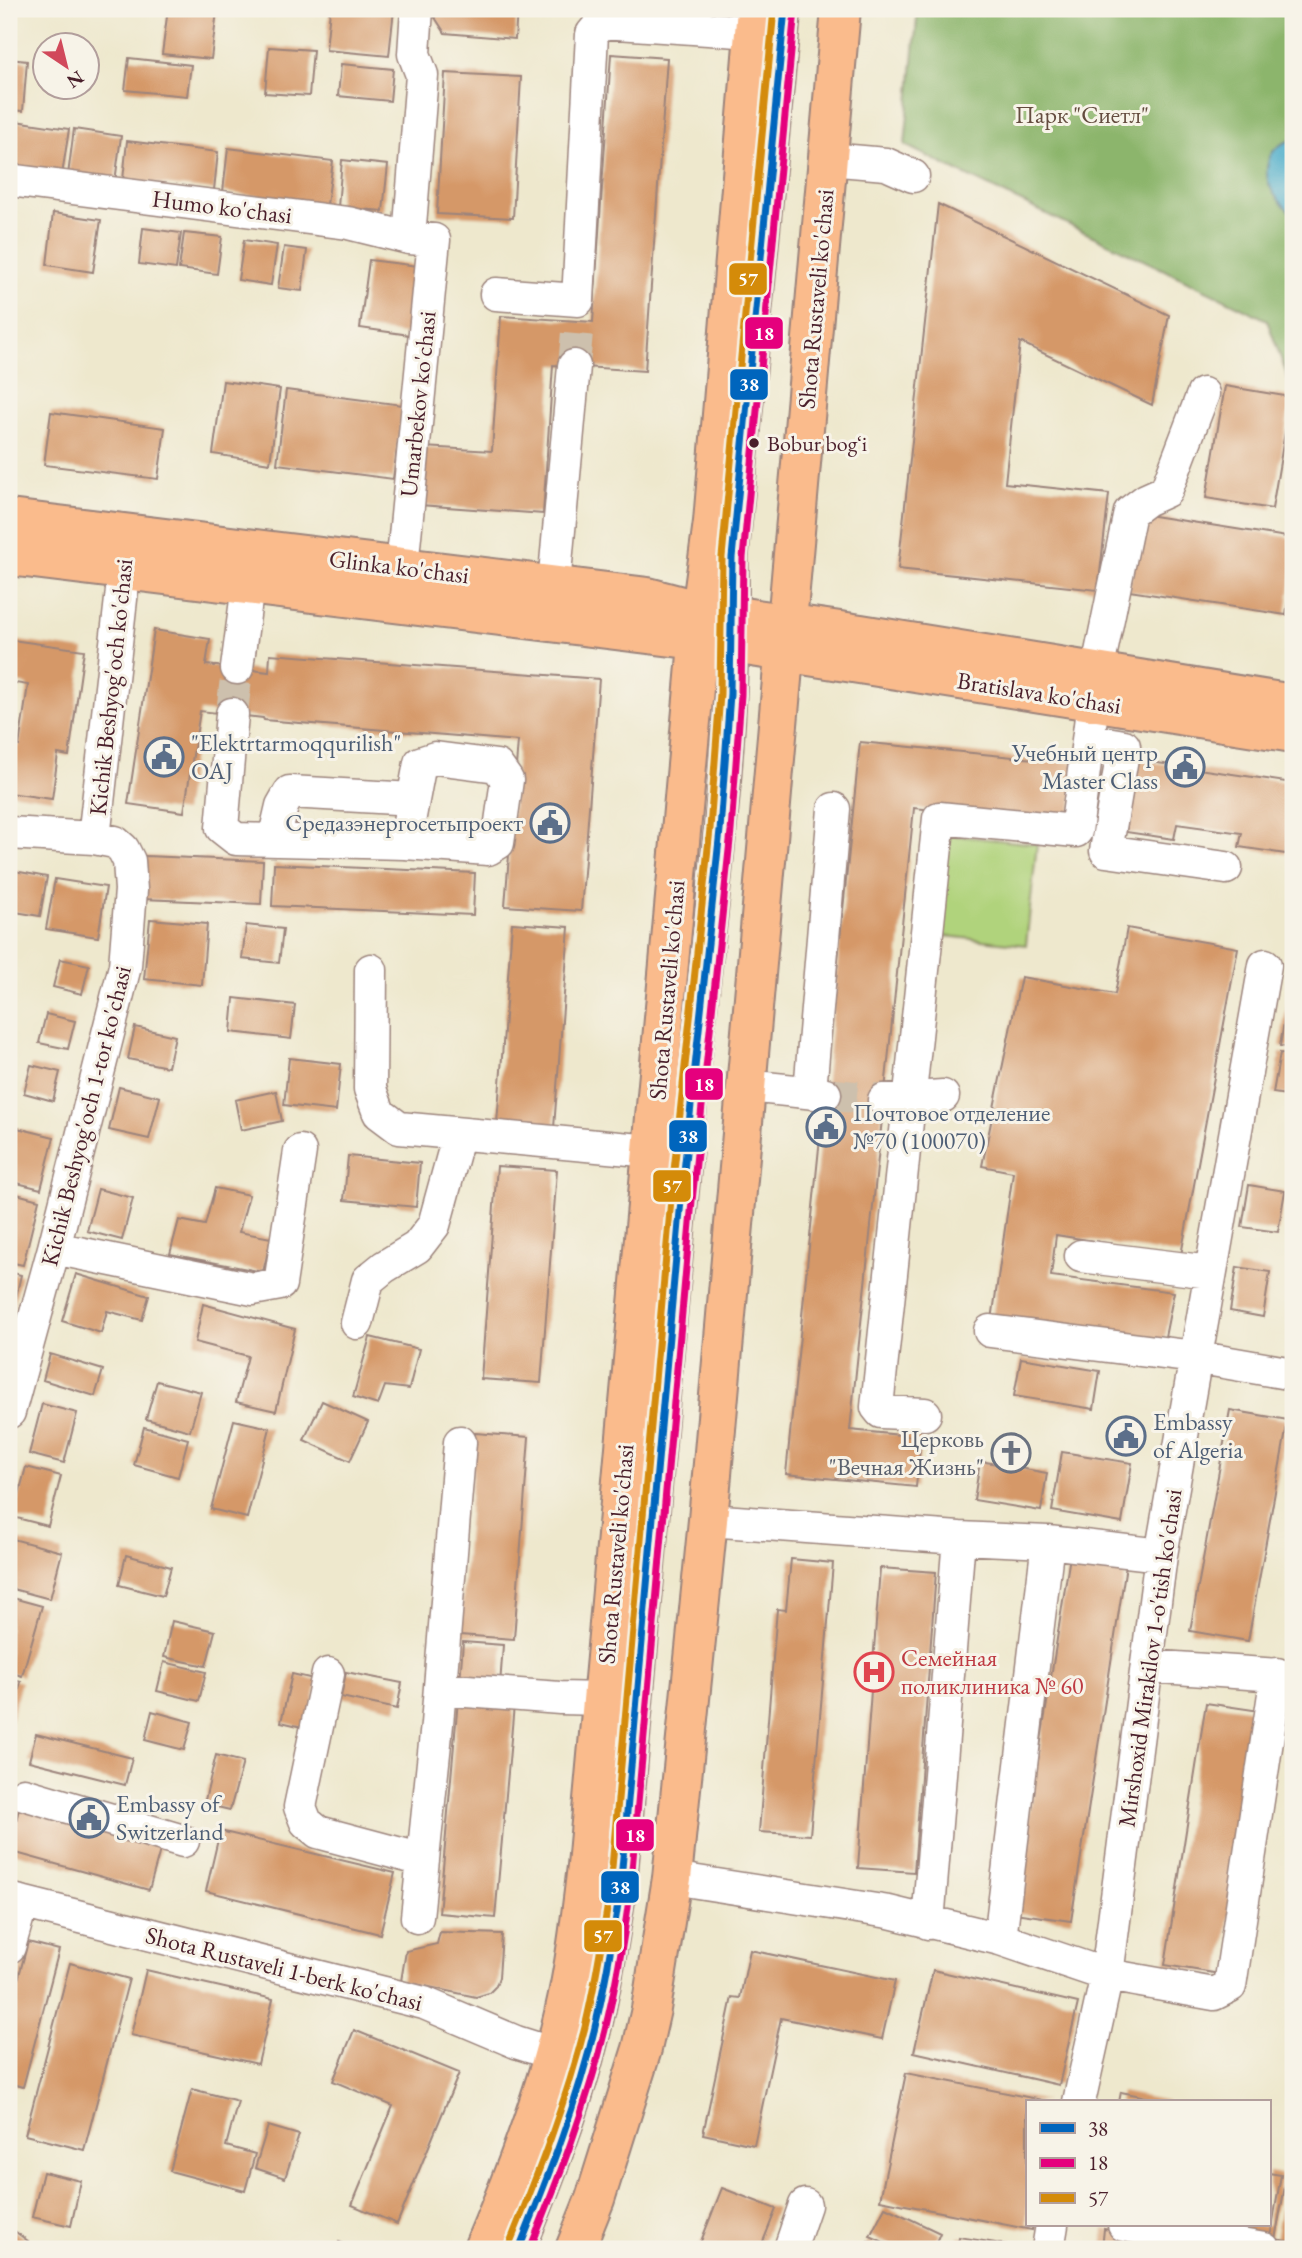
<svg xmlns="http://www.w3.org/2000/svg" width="1302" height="2258" font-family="'EB Garamond',serif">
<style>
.green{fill:#b0d37c;stroke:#7d7954;stroke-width:2}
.forest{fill:#8cb56c;stroke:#6b6a4c;stroke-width:2}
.water{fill:#4cadcb;stroke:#4b667b;stroke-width:2}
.building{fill:#d59867}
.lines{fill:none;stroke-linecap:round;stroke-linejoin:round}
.minor-tunnel{stroke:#cdc0ad;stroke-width:32;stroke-dasharray:32 16;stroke-linecap:butt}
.minor-casing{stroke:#9c847c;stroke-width:35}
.major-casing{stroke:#9c847c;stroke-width:42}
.minor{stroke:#fff;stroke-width:32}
.major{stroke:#fabb8c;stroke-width:38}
.bus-1-casing{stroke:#f7f3e8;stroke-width:12}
.bus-2-casing{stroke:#f7f3e8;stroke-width:12}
.bus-3-casing{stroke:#f7f3e8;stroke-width:12}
.bus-1{stroke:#0065bd;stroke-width:7}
.bus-2{stroke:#e5007d;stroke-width:7}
.bus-3{stroke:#d48b09;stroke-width:7}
.bus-dot{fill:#4a1f2b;stroke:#f7f3e8;stroke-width:2.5}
.labels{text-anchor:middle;stroke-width:6;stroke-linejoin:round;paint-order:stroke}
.bus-label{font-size:22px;fill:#4a1f2b;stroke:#f7f3e8;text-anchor:start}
.park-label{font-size:24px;fill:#644c3f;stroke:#f7f3e8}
.street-label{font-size:24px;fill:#4a1f2b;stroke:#f7f3e8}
.service-label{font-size:24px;fill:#4e5e75;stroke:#f7f3e8;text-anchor:start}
.worship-label{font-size:24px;fill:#5b616d;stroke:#f7f3e8;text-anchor:end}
.health-label{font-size:24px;fill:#be3a42;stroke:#f7f3e8;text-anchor:start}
.line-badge{stroke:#f7f3e8;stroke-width:2.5}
.badge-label{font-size:19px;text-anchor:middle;font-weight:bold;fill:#fff}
</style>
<rect width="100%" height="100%" fill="#f7f3e8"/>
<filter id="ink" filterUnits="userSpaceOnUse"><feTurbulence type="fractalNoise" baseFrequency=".0143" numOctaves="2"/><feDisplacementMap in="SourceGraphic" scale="14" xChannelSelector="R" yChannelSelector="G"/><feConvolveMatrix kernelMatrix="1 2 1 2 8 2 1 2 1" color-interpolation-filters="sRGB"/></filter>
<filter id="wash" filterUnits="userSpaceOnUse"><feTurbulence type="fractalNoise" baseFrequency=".00686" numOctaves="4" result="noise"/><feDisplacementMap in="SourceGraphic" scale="28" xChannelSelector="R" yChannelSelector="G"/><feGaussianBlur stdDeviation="1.57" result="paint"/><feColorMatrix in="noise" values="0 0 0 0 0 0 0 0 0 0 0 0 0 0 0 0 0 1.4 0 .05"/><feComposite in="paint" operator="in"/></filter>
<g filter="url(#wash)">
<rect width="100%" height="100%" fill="#eee8cd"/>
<path class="green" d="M940,834L1037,844L1026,945L928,934Z"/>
<path class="forest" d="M918,9H1293V392L1267,320C1147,260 1025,206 905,145Z"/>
<path class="water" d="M1293,140V215C1287,208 1279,201 1274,194C1260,171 1267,146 1293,140Z"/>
<g id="blocks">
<path class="building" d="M168,9L217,11L211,59L162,54Z
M330,9H394L389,56L326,50Z
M434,9H517L515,39L445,33L434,16Z
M269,47L313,50L309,96L265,93Z
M611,54L667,58L645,371L553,365L543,514L420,505L424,447L492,451L501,316L593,322Z
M129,58L191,65L187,96L125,90Z
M9,59L27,61L23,111L9,110Z
M341,64L393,69L390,101L338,96Z
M445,73L521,77L513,218L437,214Z
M9,120L69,129L62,175L9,167Z
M74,129L121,136L115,182L68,175Z
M127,141L218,152L214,190L123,180Z
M228,148L333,161L327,205L223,192Z
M342,160L388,165L383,211L338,207Z
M938,204L1169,315L1152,405L1020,342L1005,483L1109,494L1098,590L898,569Z
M9,210L14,211L10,234H9Z
M53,213L101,220L93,272L47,265Z
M143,228L181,233L176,269L139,264Z
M184,233L222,237L217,274L179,269Z
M244,240L277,245L271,285L238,280Z
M284,247L307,250L302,291L278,288Z
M369,260L419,266L410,335L360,328Z
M223,381L280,389L270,463L213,454Z
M1225,386L1291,397L1272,509L1206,498Z
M286,390L403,405L393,479L277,464Z
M51,412L165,428L158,479L44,465Z
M1141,514L1293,538V565L1286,615L1129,591Z
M154,630L210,639L206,665L237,668L269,672L270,654L599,679L581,911L505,906L518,741L264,720L263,718L200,711L184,812L128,804Z
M12,640L84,650L69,756L58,754L52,799L9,793V744L19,746L28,685L9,682Z
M860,742L1076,763L1070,823L914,808L850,1430L921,1437L916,1487L786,1474Z
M1137,760L1293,783V804L1286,854L1239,847L1242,833L1177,824L1174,839L1126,832Z
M145,856L263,861L261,904L143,899Z
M274,864L475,873L473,915L272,906Z
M9,870L47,877L40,916L9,911Z
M55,879L106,887L98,937L46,929Z
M150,919L207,924L202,985L144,979Z
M512,923L569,927L554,1128L497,1124Z
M246,925L283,929L279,963L242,959Z
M1127,928L1238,948L1181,1255L1056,1235L1051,1276L1174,1292L1164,1342L992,1320L1013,1172L982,1166L1021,977L1115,994Z
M60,959L89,965L82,994L53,987Z
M1292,974H1293V1048L1280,1046Z
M234,998L295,1005L291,1039L231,1032Z
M46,1014L75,1021L68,1049L39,1043Z
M135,1027L175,1036L168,1067L128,1059Z
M1280,1053L1293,1055V1096L1273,1093Z
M289,1058L341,1064L336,1111L284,1105Z
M31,1065L60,1072L53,1101L24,1093Z
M119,1087L160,1097L149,1139L109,1130Z
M276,1091L282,1121L241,1130L235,1100Z
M9,1126L54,1137L41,1189L9,1181Z
M348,1156L420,1163L416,1207L344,1200Z
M497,1166L557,1170L541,1383L481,1379Z
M1249,1185L1285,1191L1278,1232L1242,1227Z
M215,1188L249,1195L239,1232L271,1238L263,1272L170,1254L179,1220L205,1225Z
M98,1189L133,1198L122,1240L87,1231Z
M9,1192L39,1200L23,1265L9,1262Z
M1237,1267L1270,1272L1263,1317L1230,1311Z
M9,1272L21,1275L10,1323L9,1322Z
M76,1274L149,1296L142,1320L107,1311L101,1333L62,1321Z
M203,1304L295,1329L276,1411L236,1402L248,1356L195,1342Z
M370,1337L419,1349L409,1389L385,1386L378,1405L353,1397Z
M50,1354L103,1370L95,1396L43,1380Z
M1021,1358L1100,1371L1094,1409L1014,1396Z
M157,1381L201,1392L190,1431L146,1419Z
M322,1401L368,1422L350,1461L304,1440Z
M42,1404L77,1413L64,1463L29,1454Z
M1230,1410L1288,1420L1248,1641L1190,1631Z
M234,1420L270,1428L247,1518L211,1509Z
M144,1427L188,1439L178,1477L134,1465Z
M475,1433L529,1437L514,1639L460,1635Z
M1062,1452L1132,1463L1122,1523L1052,1511Z
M980,1461L1047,1473L1041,1511L974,1500Z
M26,1467L61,1476L48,1526L13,1517Z
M9,1538L62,1552L50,1599L9,1588Z
M126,1555L171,1567L163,1596L119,1585Z
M1070,1556L1126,1565L1071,1921L1014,1913Z
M791,1559L833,1563L810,1835L759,1832L777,1609L786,1610Z
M880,1568L936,1572L914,1872L858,1868Z
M9,1597L42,1606L22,1676L9,1672Z
M172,1621L215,1631L206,1666L164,1657Z
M463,1642L503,1645L500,1685L460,1682Z
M164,1662L206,1672L199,1701L157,1691Z
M346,1672L402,1683L397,1709L341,1697Z
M292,1674L318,1680L307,1728L281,1722Z
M9,1679L21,1682L10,1723H9Z
M458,1700L514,1705L495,1918L439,1913Z
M1206,1703L1260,1711L1220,1974L1165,1965Z
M152,1711L192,1722L184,1750L145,1740Z
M36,1734L132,1758L125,1785L29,1761Z
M216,1755L243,1762L230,1810L204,1804Z
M20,1804L162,1843L149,1890L9,1851Z
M220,1831L395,1873L380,1934L206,1891Z
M440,1932L502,1934L499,1977L496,1986L489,1993L476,1997L401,1981L406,1951L437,1944Z
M28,1942L59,1950L23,2087L9,2083V2013Z
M750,1950L895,1981L882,2039L781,2018L754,2145L703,2134L732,1997L740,1998Z
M70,1963L129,1979L84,2150L25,2135Z
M146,1970L273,1999L258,2064L131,2035Z
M933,1970L1078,2003L1059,2085L914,2052Z
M354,2030L459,2073L397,2224L352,2205L393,2106L333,2081Z
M906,2073L1047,2101L1027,2102V2225H1033L1032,2230L880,2200Z
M192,2089L238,2101L226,2146L255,2154L245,2191L170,2171Z
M1121,2092L1167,2101V2102H1119Z
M268,2126L299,2135L285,2178L255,2168Z
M43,2172L81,2181L71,2226L32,2217Z
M1269,2173L1281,2175L1270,2238L1211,2225H1269Z
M1287,2176L1293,2177V2242L1275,2239Z
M722,2188L776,2209L760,2249H698Z
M885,2207L940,2233L933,2249H899L870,2236Z
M9,2227L28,2241L23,2249H9Z
M1104,2229L1164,2239L1162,2249H1102Z
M959,2237L1008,2245L1007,2249H957Z
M868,2241L885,2249H864Z
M339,2242L357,2249H336Z"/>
</g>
</g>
<g filter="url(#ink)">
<use href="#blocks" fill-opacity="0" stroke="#9c847c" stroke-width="2"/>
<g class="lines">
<path class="minor-tunnel" d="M574,366L578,321
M232,714L237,668
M825,1094L884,1100"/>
<g class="minor-casing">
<path id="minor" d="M828,159L886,164L913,176
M9,180L348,223L409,238L434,240L402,567
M409,238L422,75L414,54L417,9
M496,294L578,300L592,34L602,22L754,32
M554,585L574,366
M237,668L248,585
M232,714L222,828L236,839L405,843L488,849L498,843L507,780L497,766L435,758L420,763L405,843
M1088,740L1124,746L1106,851L1226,868
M9,833L94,838L127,546
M274,840L282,806L290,792L413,799
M371,970L370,1089L379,1113L399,1128L652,1151
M747,1086L825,1094
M810,1091L834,809
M884,1100L943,1096
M54,1248L253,1289L280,1284L300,1151
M1081,1256L1210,1272
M357,1323L368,1280L384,1267L417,1247L434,1225L459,1134
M990,1331L1195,1357L1293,1374
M9,1412L54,1248L125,966L131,890L129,861L123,849L115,842L94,838
M925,1414L881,1412L877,1407L939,818L1076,831L1097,672L1130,512L1146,500L1166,491L1203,394
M708,1520L959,1538
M1048,1542L1161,1555
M1147,1666L1293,1676
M328,1674L300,1807L306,1822L318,1832L423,1860
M440,1689L560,1698L603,1699
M24,1794L183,1841
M672,1878L889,1912L1000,1939L1107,1975L1214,1994L1230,1986L1277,1674
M9,1899L424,2003L516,2042L554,2054
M417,1917L437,1724L460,1442
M928,1923L959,1538L1048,1542L1000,1939
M9,1947L22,1902
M1079,2102L1107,1975L1161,1555L1265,965
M1124,2225L1264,2249
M519,2249C546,2183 572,2117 590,2048C604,1997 612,1943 620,1891C644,1627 665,1364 691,1101C709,920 737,740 732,558L785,9
M790,2249L805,2205
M1048,2249L1052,2225"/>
</g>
<g class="major-casing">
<path id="major" d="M9,519L648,597L701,611L861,634L1293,704
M9,556L746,646L1293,733
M483,2249C515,2174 544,2098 563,2018C575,1968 581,1917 587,1866L701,611L713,522L756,9
M575,2249L595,2199L642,2049L651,2009L672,1878L708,1520L841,9"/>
</g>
<use href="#minor" class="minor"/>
<use href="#major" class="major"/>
<g class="bus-1-casing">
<path id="bus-1" d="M519,2249C548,2177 577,2104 595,2027C606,1982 613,1937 620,1891L681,1200L720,830L730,694L732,558L785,9"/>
</g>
<g class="bus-2-casing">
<path id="bus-2" d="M530,2249C559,2178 587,2105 605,2030C616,1985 624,1938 630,1892L692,1201L731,831L741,695L743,558L795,10"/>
</g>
<g class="bus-3-casing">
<path id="bus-3" d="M509,2245C538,2174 566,2102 585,2027C596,1982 603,1936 610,1890L671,1199L710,829L720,694L722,557L774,9"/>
</g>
<use href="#bus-1" class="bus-1"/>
<use href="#bus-2" class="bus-2"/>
<use href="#bus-3" class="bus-3"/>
</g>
</g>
<defs>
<g id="civic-ring" transform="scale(2.0125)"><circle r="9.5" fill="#f7f3e8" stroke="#5c6f8a" stroke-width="1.5"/><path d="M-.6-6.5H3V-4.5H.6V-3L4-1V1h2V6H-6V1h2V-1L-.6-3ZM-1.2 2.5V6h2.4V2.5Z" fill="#5c6f8a"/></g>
<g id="church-ring" transform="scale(2.0125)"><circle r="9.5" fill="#f7f3e8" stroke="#6b7280" stroke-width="1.5"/><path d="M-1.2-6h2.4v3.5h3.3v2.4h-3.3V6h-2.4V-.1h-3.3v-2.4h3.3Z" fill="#6b7280"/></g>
<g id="hospital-ring" transform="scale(2.0125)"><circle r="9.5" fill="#f7f3e8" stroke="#e0444e" stroke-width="1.5"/><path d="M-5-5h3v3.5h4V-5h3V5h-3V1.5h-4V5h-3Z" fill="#e0444e"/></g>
</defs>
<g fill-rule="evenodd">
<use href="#civic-ring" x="164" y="757"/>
<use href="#civic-ring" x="1185" y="767"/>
<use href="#civic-ring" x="550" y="823"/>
<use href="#civic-ring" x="826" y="1127"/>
<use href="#civic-ring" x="1126" y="1436"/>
<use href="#church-ring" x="1011" y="1453"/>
<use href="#hospital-ring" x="874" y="1672"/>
<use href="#civic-ring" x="89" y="1818"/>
</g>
<circle class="bus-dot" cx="754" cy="443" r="6"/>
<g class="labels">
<g class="bus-label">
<text x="767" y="451">Bobur bogʻi</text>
</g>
<g class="park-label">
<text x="1082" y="123">Парк "Сиетл"</text>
</g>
<g class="street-label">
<text transform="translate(222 207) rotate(7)" y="8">Humo ko'chasi</text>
<text transform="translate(816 299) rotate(-85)" y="8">Shota Rustaveli ko'chasi</text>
<text transform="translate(418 404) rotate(-84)" y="8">Umarbekov ko'chasi</text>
<text transform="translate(399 567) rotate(7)" y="8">Glinka ko'chasi</text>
<text transform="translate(111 687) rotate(-84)" y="8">Kichik Beshyog'och ko'chasi</text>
<text transform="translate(1039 693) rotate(9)" y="8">Bratislava ko'chasi</text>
<text transform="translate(667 990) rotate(-85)" y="8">Shota Rustaveli ko'chasi</text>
<text transform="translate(86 1116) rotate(-76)" y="8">Kichik Beshyog'och 1-tor ko'chasi</text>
<text transform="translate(616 1554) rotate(-85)" y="8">Shota Rustaveli ko'chasi</text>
<text transform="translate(1150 1658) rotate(-82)" y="8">Mirshoxid Mirakilov 1-o'tish ko'chasi</text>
<text transform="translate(284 1969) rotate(14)" y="8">Shota Rustaveli 1-berk ko'chasi</text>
</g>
<g class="service-label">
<text x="191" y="751">"Elektrtarmoqqurilish"<tspan x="191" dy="28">OAJ</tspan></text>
<text x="1158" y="761" text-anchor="end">Учебный центр<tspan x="1158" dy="28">Master Class</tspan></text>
<text x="523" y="831" text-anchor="end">Средазэнергосетьпроект</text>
<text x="853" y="1121">Почтовое отделение<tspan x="853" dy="28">№70 (100070)</tspan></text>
<text x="1153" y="1430">Embassy<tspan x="1153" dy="28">of Algeria</tspan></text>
<text x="116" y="1812">Embassy of<tspan x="116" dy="28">Switzerland</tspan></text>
</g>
<g class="worship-label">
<text x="984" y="1447">Церковь<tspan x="984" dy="28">"Вечная Жизнь"</tspan></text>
</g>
<g class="health-label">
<text x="901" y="1666">Семейная<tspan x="901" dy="28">поликлиника № 60</tspan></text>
</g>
</g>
<g class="line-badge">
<rect x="728" y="262" width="40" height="34" rx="7" fill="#d48b09"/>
<rect x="744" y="316" width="40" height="34" rx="7" fill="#e5007d"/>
<rect x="729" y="368" width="40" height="33" rx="7" fill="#0065bd"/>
<rect x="684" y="1067" width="40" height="34" rx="7" fill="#e5007d"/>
<rect x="668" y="1119" width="40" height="34" rx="7" fill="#0065bd"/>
<rect x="652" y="1169" width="40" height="34" rx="7" fill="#d48b09"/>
<rect x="615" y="1818" width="40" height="34" rx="7" fill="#e5007d"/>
<rect x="600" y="1870" width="40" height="34" rx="7" fill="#0065bd"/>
<rect x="583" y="1919" width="40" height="34" rx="7" fill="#d48b09"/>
</g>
<g class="badge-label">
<text x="748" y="286">57</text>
<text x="764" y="340">18</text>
<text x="749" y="391">38</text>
<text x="704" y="1091">18</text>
<text x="688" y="1143">38</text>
<text x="672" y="1193">57</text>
<text x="635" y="1842">18</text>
<text x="620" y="1894">38</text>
<text x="603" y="1943">57</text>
</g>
<rect width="1302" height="2258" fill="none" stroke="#f7f3e8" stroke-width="35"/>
<rect x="1026" y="2100" width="245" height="126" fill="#f7f3e8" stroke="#b29e9c" stroke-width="2"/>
<rect x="1040" y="2123" width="35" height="10" fill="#0065bd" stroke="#b29e9c" stroke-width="2"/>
<text x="1088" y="2136" font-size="21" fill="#4a1f2b">38</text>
<rect x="1040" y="2158" width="35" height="10" fill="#e5007d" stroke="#b29e9c" stroke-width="2"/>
<text x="1088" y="2170" font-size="21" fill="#4a1f2b">18</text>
<rect x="1040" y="2193" width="35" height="10" fill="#d48b09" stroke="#b29e9c" stroke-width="2"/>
<text x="1088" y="2206" font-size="21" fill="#4a1f2b">57</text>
<g transform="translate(66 66) rotate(145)"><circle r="33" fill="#f7f3e8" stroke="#b29e9c" stroke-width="2"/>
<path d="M0-5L12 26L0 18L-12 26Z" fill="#d1495b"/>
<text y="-10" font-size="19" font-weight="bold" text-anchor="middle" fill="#4a1f2b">N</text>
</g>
</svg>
